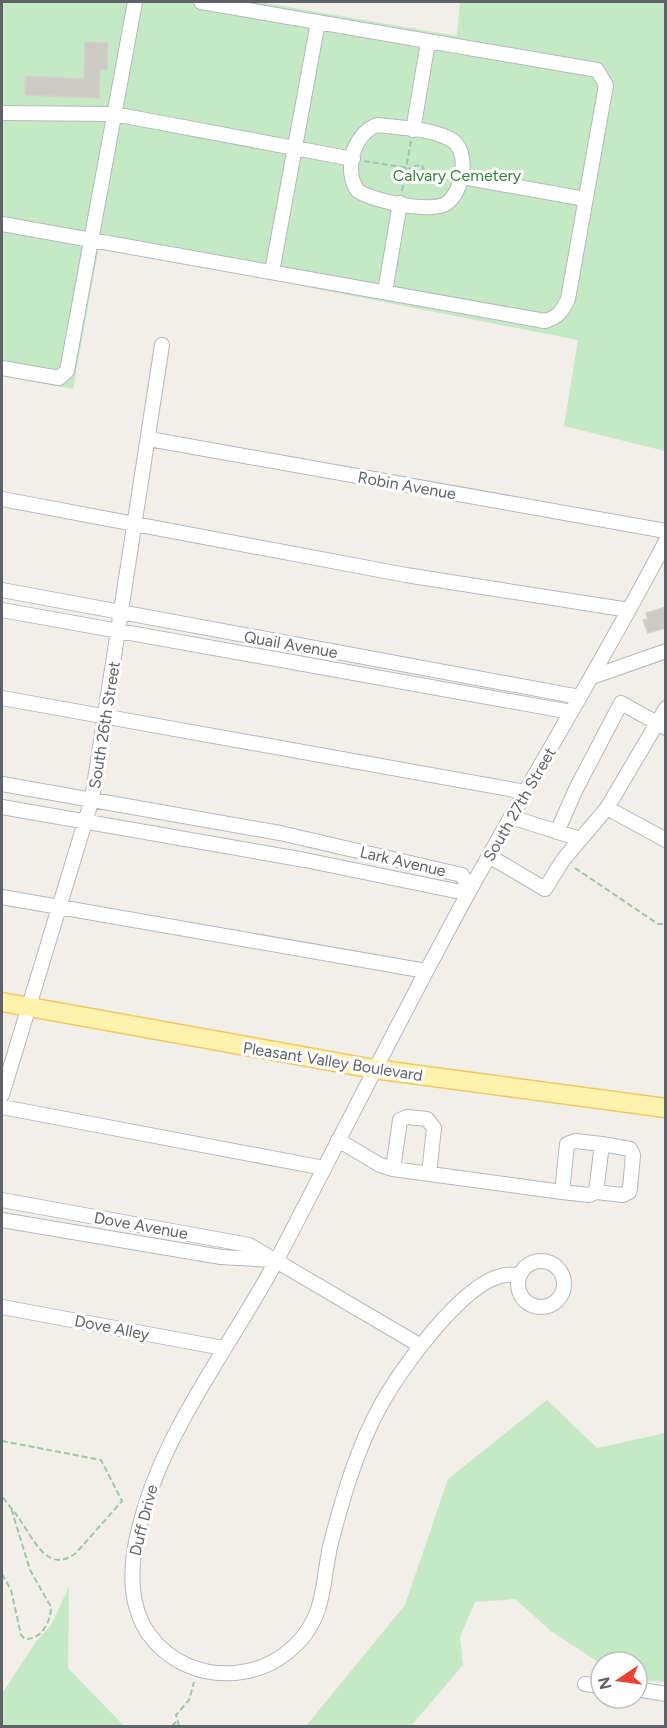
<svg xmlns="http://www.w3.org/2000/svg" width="667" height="1728" font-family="Figtree,sans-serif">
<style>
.green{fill:#c5e8c5}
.building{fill:#cccac5;stroke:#d6d1c6;stroke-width:1.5}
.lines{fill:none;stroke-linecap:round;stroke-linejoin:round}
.minor-casing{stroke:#b5b8bc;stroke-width:16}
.major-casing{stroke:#f2c960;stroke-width:21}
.path{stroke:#9cc7a9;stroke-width:2;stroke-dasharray:6 3;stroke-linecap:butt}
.minor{stroke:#fff;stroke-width:14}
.major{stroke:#fff2af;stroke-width:18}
.labels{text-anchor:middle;stroke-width:6;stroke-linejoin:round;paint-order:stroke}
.park-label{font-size:16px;fill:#348238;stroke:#fff}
.street-label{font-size:16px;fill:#5f6368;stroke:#fff}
</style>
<rect width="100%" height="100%" fill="#f1efe8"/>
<path class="green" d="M2,2H259L457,36L460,2H665V451L564,426L578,340L99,246L73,389L2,376Z
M547,1400L597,1448L665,1433V1682L637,1680V1662H601V1664L551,1631L515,1599L475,1602L460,1637L463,1665L411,1726H306L405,1605L448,1479Z
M69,1587L68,1668L124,1726H2V1694L35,1643L51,1625Z"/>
<path class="building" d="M85,42L108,43L107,70L100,69L99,98L25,95V76L84,79Z
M666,607V628L648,633L643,620L648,619L646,613Z"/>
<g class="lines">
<g class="minor-casing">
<path id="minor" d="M2,113L114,114L353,159
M377,125C400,128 429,128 450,139C471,150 463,191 447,203C432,214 373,201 358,191C343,171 353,134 377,125Z
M413,130L428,42
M462,177L585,199
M2,224L545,321C558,317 562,312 568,299L606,85L597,70L201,2
M272,272L318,22
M385,292L400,203
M2,368L59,378L67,371L135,2
M149,439L666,531
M2,499L406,575L629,610
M2,590L580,697
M2,610L571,712
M592,677L666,651
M2,698L526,792
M2,784L280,833L462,875L470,889L456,891L305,860L2,807
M607,808L666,840
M511,817L580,839
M557,832L576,789L621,703L666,728
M489,856L545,889L563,860L607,808L666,708
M2,897L426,971
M2,1095L92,799L162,345
M2,1107L324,1168
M338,1140L380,1165L393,1169L562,1192L589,1195L596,1192L602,1144L575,1141L567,1144L562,1192
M393,1169L400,1120L407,1117L427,1119L434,1128L429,1174
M596,1192L623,1195L629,1192L630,1188L633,1155L630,1149L602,1144
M2,1200L249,1245L421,1346
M2,1220L221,1257L272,1260
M518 1284a23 23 0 1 1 46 0a23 23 0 1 1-46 0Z
M520,1275C513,1275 507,1274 501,1276C462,1285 401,1368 382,1403C358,1445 343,1496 331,1543C325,1566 325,1593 316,1615C286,1684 191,1694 148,1633C132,1609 130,1582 134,1553C152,1441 229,1352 280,1254C343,1133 404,1010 470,890C534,773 604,660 666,541
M2,1307L223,1348
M585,1684L601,1686
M637,1689L666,1694"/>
</g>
<g class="major-casing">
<path id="major" d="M2,1002L374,1069L666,1108"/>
</g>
<path class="path" d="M364,161L414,169
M424,171L422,165L415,166L416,173L419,174L424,171L448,175
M402,191L411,141
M575,868L658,924H666
M2,1441L101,1460L122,1501L76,1553C49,1574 35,1542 22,1523C16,1513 8,1505 2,1496
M2,1574L11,1590L21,1635L25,1639C41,1640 51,1622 51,1607L30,1570L11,1508
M172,1726L176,1722
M179,1726L176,1715L189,1700L194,1682"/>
<use href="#minor" class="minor"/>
<use href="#major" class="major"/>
</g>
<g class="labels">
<g class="park-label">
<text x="457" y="181">Calvary Cemetery</text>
</g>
<g class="street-label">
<text transform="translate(407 485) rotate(10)" y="6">Robin Avenue</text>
<text transform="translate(291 644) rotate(10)" y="6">Quail Avenue</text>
<text transform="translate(104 725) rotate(-81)" y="6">South 26th Street</text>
<text transform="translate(519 804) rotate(-60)" y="6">South 27th Street</text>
<text transform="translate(403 861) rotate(13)" y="6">Lark Avenue</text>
<text transform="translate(333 1061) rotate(9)" y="6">Pleasant Valley Boulevard</text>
<text transform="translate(141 1225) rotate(10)" y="6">Dove Avenue</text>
<text transform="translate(112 1327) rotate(11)" y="6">Dove Alley</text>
<text transform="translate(143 1520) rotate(-76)" y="6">Duff Drive</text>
</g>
</g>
<rect width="667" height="1728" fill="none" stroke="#5f6368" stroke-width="6"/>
<g transform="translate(619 1680) rotate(257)"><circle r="28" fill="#ffffff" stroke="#bfc1c3" stroke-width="1.5"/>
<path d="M0-4.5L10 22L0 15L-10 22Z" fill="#ea4335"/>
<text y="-9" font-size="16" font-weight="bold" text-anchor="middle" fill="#5f6368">N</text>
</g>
</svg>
